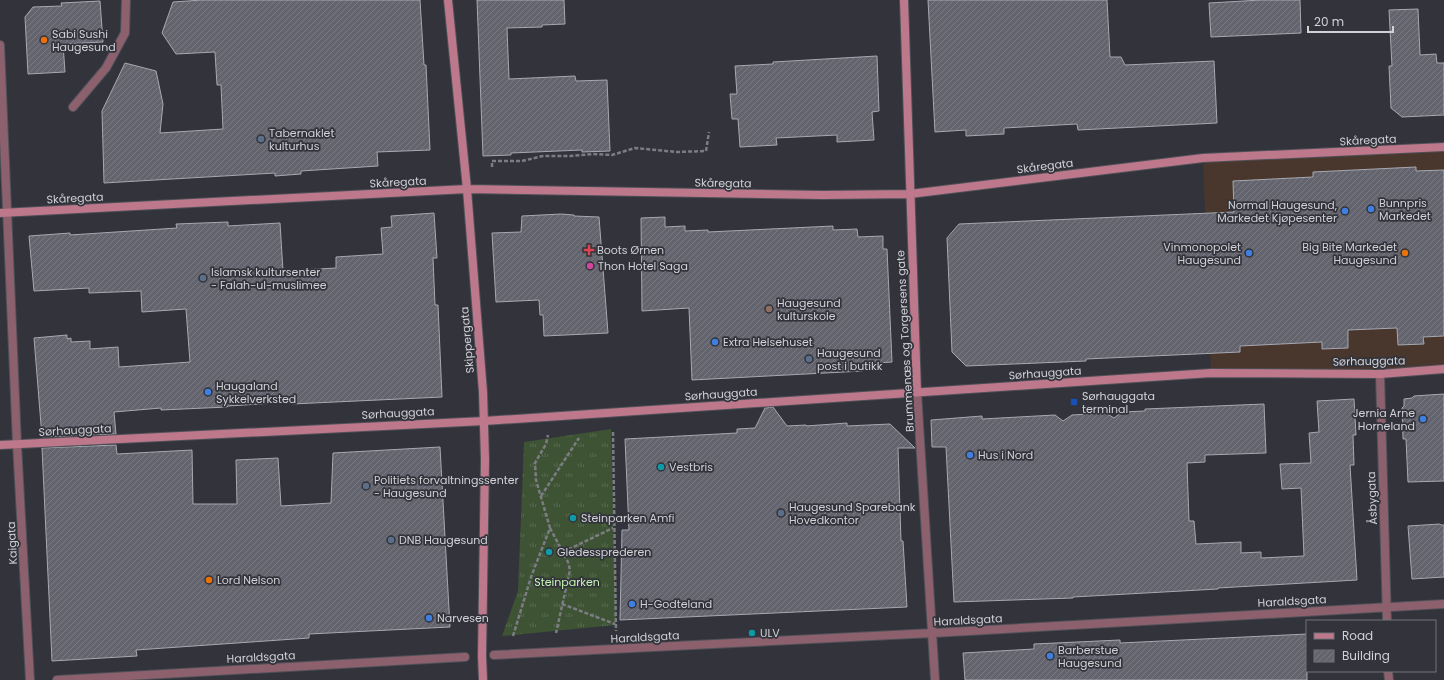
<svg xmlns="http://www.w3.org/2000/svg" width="1444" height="680" font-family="Poppins,sans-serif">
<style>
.commercial{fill:#49372d}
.grass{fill:url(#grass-tufts)}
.building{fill:url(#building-hatch);stroke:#a7a8b2}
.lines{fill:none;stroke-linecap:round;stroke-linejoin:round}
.street-casing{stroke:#4f5057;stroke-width:10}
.secondary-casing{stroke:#4f5057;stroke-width:10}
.path{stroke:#7c7d84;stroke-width:2.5;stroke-dasharray:4 2;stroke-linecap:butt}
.street{stroke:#8c606d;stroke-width:8}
.secondary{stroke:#bd788c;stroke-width:8}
.food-dot{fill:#e8710a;stroke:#32333b;stroke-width:1.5}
.service-dot{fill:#5c6f8a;stroke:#32333b;stroke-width:1.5}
.shop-dot{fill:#3f7fe0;stroke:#32333b;stroke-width:1.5}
.health-dot{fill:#e0444e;stroke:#32333b;stroke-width:1.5}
.hotel-dot{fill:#d1479c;stroke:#32333b;stroke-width:1.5}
.education-dot{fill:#8d6e63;stroke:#32333b;stroke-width:1.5}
.transit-dot{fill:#1a4fb4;stroke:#32333b;stroke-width:1.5}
.culture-dot{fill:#0f9aa8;stroke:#32333b;stroke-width:1.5}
.labels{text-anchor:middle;stroke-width:3.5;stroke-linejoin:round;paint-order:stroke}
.poi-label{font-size:11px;fill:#d1d2d7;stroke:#32333b;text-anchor:start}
.street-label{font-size:11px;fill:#d1d2d7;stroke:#32333b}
.park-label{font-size:11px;fill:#c5f5b1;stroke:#32333b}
</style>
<defs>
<pattern id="grass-tufts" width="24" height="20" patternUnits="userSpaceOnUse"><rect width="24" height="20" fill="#3d5333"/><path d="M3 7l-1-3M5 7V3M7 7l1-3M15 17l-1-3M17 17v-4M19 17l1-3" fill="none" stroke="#586b50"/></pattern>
<pattern id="building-hatch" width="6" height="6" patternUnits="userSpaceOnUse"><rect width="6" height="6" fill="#63646d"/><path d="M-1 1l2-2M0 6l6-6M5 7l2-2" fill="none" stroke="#787981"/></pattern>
</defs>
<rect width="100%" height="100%" fill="#32333b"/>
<path class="commercial" d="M1444,147V370L1211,373L1203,158Z"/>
<path class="grass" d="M611,429L616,625L502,636L518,591L524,442Z"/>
<path class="building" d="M202,0H420L424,65H426L430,150L377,152L378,166L301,171V174L275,176V173L104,183L102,111L125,63L156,71L163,104L160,133L223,129L221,85H217L215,52L176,54L162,33L173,2Z
M477,0H564L565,24L542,25V27L507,28L509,79L575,76L576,81L607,80L610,151L582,152V150L511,153V155L483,156Z
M928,0H1107L1110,57H1121L1125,65L1214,61L1217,123L1078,130L1077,124L1004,128V134L966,136V130L935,132Z
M1261,0H1300L1301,33L1211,37L1209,3Z
M100,1L103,42L63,44L65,72L28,74L25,17L33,7L62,6L61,3Z
M1418,9L1420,55L1436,54L1437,63H1444V115L1402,117L1391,108L1389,66H1392L1389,10Z
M877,56L879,111L872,112L874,140L837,142V135L776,138L777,145L740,147L738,119H732L730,94H737L735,66L773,64V62Z
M1416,167V171L1444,170V336L1423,337L1424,344L1398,345L1397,328L1348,330V348L1322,349V342L1240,346V352L1086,359V361L966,366L952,352L947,238L959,224L1234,212L1233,181L1313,177V172Z
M434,213L437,258H433L435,305H438L442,397L292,404V402L228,406L227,407L161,410V408L114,412L116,434L42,437L34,338L67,335V339L71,338V342L90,341V349L118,347L119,367L190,362L186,309L142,312L141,291L89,293V288L34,291L29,236L70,233V235L177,228L176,224L228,222V226L280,223L283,271L336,268V257L383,254L381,228L392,227L391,216Z
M561,214L574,215V216L599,217L608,333L544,336L543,315H540L539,300L496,302L492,233L521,232L522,216Z
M665,217V227L685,226V231L708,230V232L833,226V230L857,229L858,237L883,236V249H887L892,362L863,364V371L692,380L689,308L642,311L641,218Z
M1444,394V481L1408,482L1406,439H1403L1402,408L1404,406V399L1412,398L1414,396Z
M1354,399L1356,435H1353L1354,465H1350L1357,580L1218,588V589L1073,597V598L954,602L946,447H932L931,420L982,416V419L1055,415L1063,421L1072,415L1106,413L1114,418L1122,412L1145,411V409L1264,404L1266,453L1205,455V462L1187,463L1189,521H1194L1196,544L1241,542V553L1261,552V558L1304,556L1301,488L1282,489L1280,464L1311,463L1309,433L1319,432L1317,401Z
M773,407L787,426L806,425V426L847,423V426L890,424L915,448H898L901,541H903L907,607L620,620L622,530H629L625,439L737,433V429L755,428L765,408Z
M116,445L117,454L192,450L193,504H237L236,460L278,458L281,506L331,503L333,453L440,447L450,627L309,634V638L136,650L137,656L52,661L42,448Z
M1440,524L1441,525H1444V577L1412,579L1408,526Z
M1307,634V680H965L963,653L1034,649V644L1120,640V643Z"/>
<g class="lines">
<g class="street-casing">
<path id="street" d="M0,45L17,444L30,680
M73,107L106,68L125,33L126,0
M1380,374L1387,621
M917,392L935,680
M494,655L933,633L1444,604
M1388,671L1389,680
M57,680L465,657"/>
</g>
<g class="secondary-casing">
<path id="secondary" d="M448,0L467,189L483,392L485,460L482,656L483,680
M904,0L917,392
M0,213L467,189L823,195L910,194L1203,158L1444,147
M0,445L484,421L1211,373L1380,374L1444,369"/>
</g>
<path class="path" d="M492,167V161H522L543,156H570L593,154L612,155L635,148L677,152L706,151L709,132
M613,432L616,631
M541,496L579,438
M550,528L568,562L570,570L556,633
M563,552L613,528
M562,604L615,624
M513,636L531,577L550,528L536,480L535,463L546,444L548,435"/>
<use href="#street" class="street"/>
<use href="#secondary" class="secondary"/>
</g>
<g class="food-dot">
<circle cx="44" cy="40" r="4"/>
<circle cx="1405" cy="253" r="4"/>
<circle cx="209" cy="580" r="4"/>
</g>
<g class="service-dot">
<circle cx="261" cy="139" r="4"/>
<circle cx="203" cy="278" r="4"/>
<circle cx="809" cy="359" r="4"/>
<circle cx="366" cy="486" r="4"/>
<circle cx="781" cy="513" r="4"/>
<circle cx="391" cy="540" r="4"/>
</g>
<g class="shop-dot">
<circle cx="1371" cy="209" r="4"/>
<circle cx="1345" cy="211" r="4"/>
<circle cx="1249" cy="253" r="4"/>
<circle cx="715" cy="342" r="4"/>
<circle cx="208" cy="392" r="4"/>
<circle cx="1423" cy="419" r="4"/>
<circle cx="970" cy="455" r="4"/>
<circle cx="632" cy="604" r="4"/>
<circle cx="429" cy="618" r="4"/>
<circle cx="1050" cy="656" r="4"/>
</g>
<path class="health-dot" d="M587 244h4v4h4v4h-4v4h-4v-4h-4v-4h4z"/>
<circle class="hotel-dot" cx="590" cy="266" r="4"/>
<circle class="education-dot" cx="769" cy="309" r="4"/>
<rect class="transit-dot" x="1070" y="398" width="8" height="8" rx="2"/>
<g class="culture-dot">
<circle cx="661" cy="467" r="4"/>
<circle cx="573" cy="518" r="4"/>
<circle cx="549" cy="552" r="4"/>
<circle cx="752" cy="633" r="4"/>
</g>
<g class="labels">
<g class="poi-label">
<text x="52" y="38">Sabi Sushi<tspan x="52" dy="13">Haugesund</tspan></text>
<text x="269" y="137">Tabernaklet<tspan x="269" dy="13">kulturhus</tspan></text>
<text x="1379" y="207">Bunnpris<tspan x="1379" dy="13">Markedet</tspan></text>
<text x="1337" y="209" text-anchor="end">Normal Haugesund,<tspan x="1337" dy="13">Markedet Kjøpesenter</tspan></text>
<text x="1241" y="251" text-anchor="end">Vinmonopolet<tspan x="1241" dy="13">Haugesund</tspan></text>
<text x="1397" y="251" text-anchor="end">Big Bite Markedet<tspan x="1397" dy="13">Haugesund</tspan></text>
<text x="597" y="254">Boots Ørnen</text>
<text x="598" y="270">Thon Hotel Saga</text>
<text x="211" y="276">Islamsk kultursenter<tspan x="211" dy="13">- Falah-ul-muslimee</tspan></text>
<text x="777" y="307">Haugesund<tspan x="777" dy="13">kulturskole</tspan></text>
<text x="723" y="346">Extra Helsehuset</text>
<text x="817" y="357">Haugesund<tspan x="817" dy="13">post i butikk</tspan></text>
<text x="216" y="390">Haugaland<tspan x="216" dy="13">Sykkelverksted</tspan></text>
<text x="1082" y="400">Sørhauggata<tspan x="1082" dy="13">terminal</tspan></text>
<text x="1415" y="417" text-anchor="end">Jernia Arne<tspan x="1415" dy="13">Horneland</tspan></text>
<text x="978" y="459">Hus i Nord</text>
<text x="669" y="471">Vestbris</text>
<text x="374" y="484">Politiets forvaltningssenter<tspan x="374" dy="13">- Haugesund</tspan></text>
<text x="789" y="511">Haugesund Sparebank<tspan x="789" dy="13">Hovedkontor</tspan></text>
<text x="581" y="522">Steinparken Amfi</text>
<text x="399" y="544">DNB Haugesund</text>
<text x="557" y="556">Gledessprederen</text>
<text x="217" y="584">Lord Nelson</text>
<text x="640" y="608">H-Godteland</text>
<text x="437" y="622">Narvesen</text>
<text x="760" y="637">ULV</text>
<text x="1058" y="654">Barberstue<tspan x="1058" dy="13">Haugesund</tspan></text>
</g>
<g class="street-label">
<text transform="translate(1368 140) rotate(-3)" y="4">Skåregata</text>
<text transform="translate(1045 166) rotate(-7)" y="4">Skåregata</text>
<text transform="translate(398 182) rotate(-3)" y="4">Skåregata</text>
<text transform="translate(723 183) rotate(1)" y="4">Skåregata</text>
<text transform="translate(75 198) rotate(-3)" y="4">Skåregata</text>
<text transform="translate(467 340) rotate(-95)" y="4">Skippergata</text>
<text transform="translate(905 341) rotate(-93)" y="4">Brummenæs og Torgersens gate</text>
<text transform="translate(1369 361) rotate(-1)" y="4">Sørhauggata</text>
<text transform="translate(1045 373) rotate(-4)" y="4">Sørhauggata</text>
<text transform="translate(721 394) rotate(-4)" y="4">Sørhauggata</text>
<text transform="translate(398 413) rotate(-3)" y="4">Sørhauggata</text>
<text transform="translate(75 430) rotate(-3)" y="4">Sørhauggata</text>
<text transform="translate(1372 498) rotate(-92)" y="4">Åsbygata</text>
<text transform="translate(12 543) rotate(-93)" y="4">Kaigata</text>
<text transform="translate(1292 601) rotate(-3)" y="4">Haraldsgata</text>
<text transform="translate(968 620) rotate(-3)" y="4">Haraldsgata</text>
<text transform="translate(645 637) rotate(-3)" y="4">Haraldsgata</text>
<text transform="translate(261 657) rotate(-3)" y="4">Haraldsgata</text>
</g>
<g class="park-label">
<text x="567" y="586">Steinparken</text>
</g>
</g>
<rect x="1306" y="620" width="130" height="52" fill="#32333b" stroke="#727379"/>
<rect x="1314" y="633" width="20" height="6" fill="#bd788c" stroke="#727379"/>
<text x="1342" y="640" font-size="12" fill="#d1d2d7">Road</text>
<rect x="1314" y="650" width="20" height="12" fill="url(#building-hatch)" stroke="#727379"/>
<text x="1342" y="660" font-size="12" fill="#d1d2d7">Building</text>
<path d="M1308 26v6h85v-6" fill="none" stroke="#d1d2d7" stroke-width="2"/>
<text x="1314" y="26" font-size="12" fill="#d1d2d7" stroke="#32333b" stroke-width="3" paint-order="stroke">20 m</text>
</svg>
